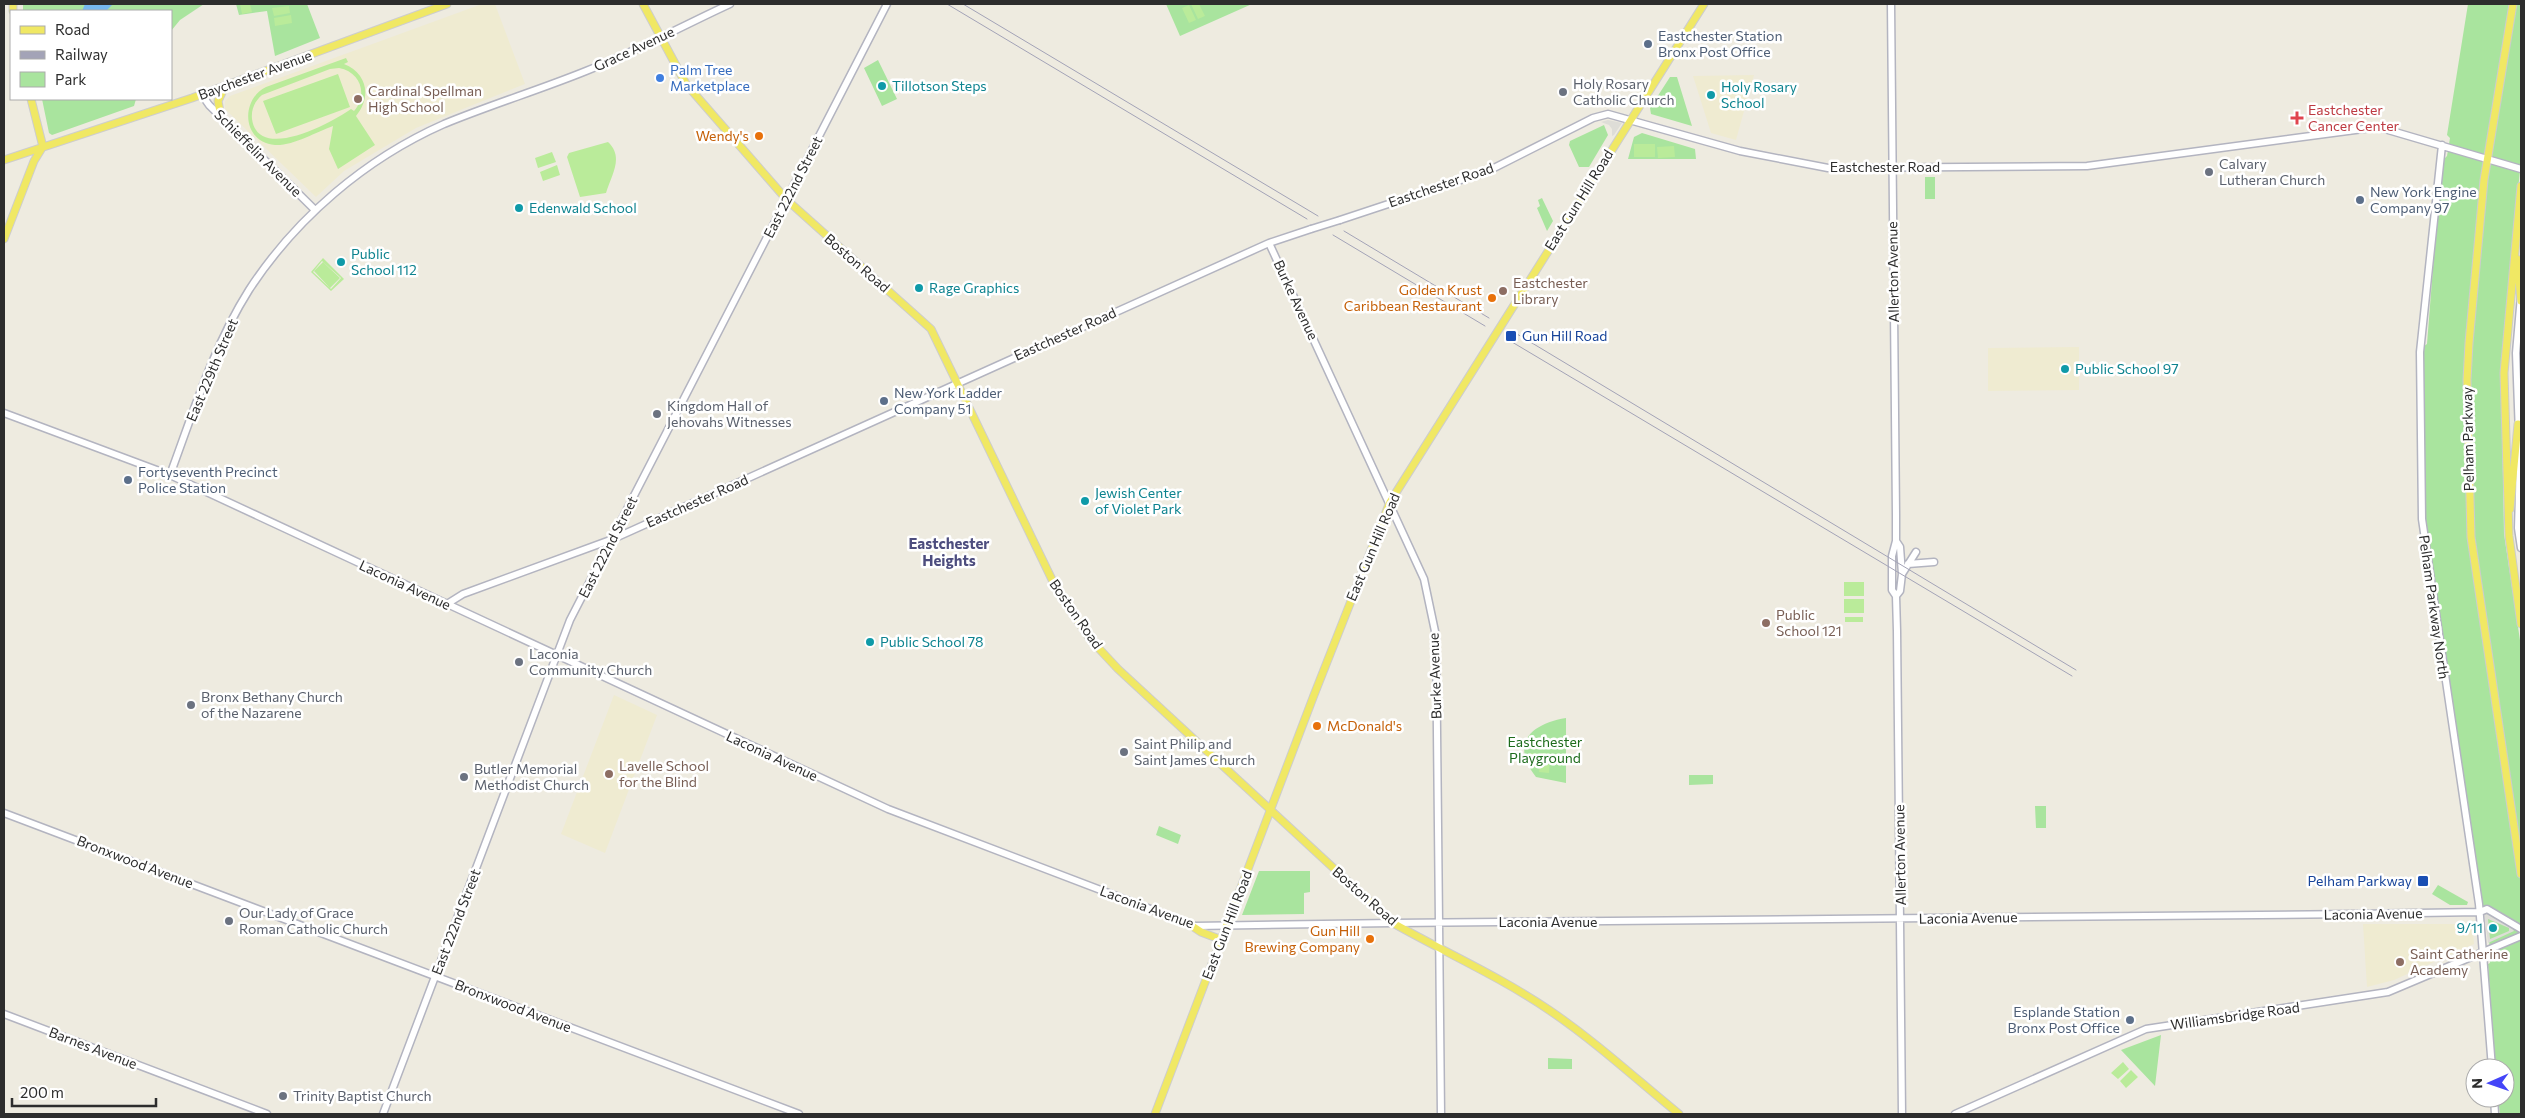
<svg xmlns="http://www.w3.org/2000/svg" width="2525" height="1118" font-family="Commissioner,sans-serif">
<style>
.education{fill:#efebd1}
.green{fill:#a9e49e}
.pitch{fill:#baeb9a;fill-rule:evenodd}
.plaza{fill:#deddd7;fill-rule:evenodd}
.water{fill:#76b8ee}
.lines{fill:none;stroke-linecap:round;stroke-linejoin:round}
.secondary-casing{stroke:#b3b4c0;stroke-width:9}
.primary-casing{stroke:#cdcdcd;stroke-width:9}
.secondary{stroke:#fff;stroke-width:6}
.primary{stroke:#f0e864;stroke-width:7}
.rail{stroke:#a3a3b7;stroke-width:1}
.secondary-bridge-casing{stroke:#b3b4c0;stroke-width:9;stroke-linecap:butt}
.secondary-bridge{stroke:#fff;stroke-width:6}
.service-dot{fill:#5c6f8a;stroke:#fff;stroke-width:2}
.shop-dot{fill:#3f7fe0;stroke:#fff;stroke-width:2}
.culture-dot{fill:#0f9aa8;stroke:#fff;stroke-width:2}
.worship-dot{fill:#6b7280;stroke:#fff;stroke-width:2}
.education-dot{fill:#8d6e63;stroke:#fff;stroke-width:2}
.health-dot{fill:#e0444e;stroke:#fff;stroke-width:2}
.food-dot{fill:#e8710a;stroke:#fff;stroke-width:2}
.transit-dot{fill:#1a4fb4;stroke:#fff;stroke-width:2}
.labels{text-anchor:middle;stroke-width:5;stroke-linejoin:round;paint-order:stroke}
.service-label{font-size:14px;fill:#4e5e75;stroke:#fff;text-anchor:start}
.street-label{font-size:14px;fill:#2d2d2d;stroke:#fff}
.shop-label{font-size:14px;fill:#366cbe;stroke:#fff;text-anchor:start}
.worship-label{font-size:14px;fill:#5b616d;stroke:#fff;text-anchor:start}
.culture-label{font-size:14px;fill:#0d838f;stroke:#fff;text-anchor:start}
.education-label{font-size:14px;fill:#785e54;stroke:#fff;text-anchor:start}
.health-label{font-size:14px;fill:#be3a42;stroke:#fff;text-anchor:start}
.food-label{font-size:14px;fill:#c56008;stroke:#fff;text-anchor:end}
.transit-label{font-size:14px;fill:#164399;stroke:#fff;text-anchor:start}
.park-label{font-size:14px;fill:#1e6c1c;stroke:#fff}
.neighbourhood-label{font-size:15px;font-weight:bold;fill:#4d4d7e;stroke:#fff}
</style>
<rect width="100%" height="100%" fill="#eeebe0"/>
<path class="education" d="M482,4H495L525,84L416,128L344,171L316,197L225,109V101L230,96Z
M1754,75L1736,140L1711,133L1693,76Z
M2079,347V390L1988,391V348Z
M614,695L657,715L605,853L561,834Z
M2363,924H2472L2474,944L2394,980L2367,987Z"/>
<path class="green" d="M23,4H204L180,20L171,31V11H23Z
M236,4H307L320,38L275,56L267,11L239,15Z
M1166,4H1252L1180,36Z
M2468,4H2521V160L2501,364L2504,534L2521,647V1114H2500L2498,1098H2505V1068H2495L2488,964L2490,963L2489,936L2478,880L2424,521V346L2427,344L2440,179L2444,159L2447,156L2450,138L2447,135Z
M878,60L897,99L882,106L864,68Z
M1670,77H1677L1692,126L1651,114L1650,108Z
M42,99H136L134,106L52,135L49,133Z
M1604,125L1608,135L1589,167H1579L1569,145L1570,141Z
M1642,133L1695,149L1696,159H1628L1634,137Z
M1925,177H1935V199H1925Z
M1542,198L1553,221L1547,231L1537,208L1540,206L1538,200Z
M1566,718V783L1536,777C1510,744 1530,724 1566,718Z
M1689,775H1713V784L1689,785Z
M2035,806H2046V828H2036Z
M1159,826L1181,835L1178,844L1156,835Z
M1259,871H1310V892L1304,893V914L1242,915Z
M2438,885L2468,902L2467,905H2450L2432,894Z
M2161,1035L2155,1086L2121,1050Z
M1548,1058L1572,1059V1069H1548Z"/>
<path class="pitch" d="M240,4H250L252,12L242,14Z
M1191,4H1199L1205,16L1198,19Z
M1189,5L1196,20L1189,23L1182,8Z
M289,6L290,13L274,16L272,8Z
M291,15L292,23L275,26L274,18Z
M346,58L348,62L344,64C367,73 372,97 356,116L375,145L338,169L329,149L333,126C316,132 293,146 275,145C242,142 240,100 266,87ZM339,68C361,72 368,95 354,111L351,109C333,122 258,163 252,119C251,109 255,101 262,95L330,69Z
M338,74L350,107L276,134L263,101Z
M608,142C624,157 612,174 606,193L580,197L567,157L569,153Z
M1634,144H1655V157H1634Z
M1674,146L1675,157L1658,158L1657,147Z
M552,152L556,162L538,168L535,158Z
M557,165L560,175L543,181L540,172Z
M323,258L344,279L331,291L311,272ZM322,261L341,278L331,289L313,272Z
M323,262L340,278L330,288L314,271Z
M1844,582H1864V596H1844Z
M1844,599H1864V613H1844Z
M1845,617H1863V622H1845Z
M1530,753L1540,754L1538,767H1529Z
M1541,753L1550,754L1549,773L1539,772Z
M2123,1062L2129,1069L2118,1079L2111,1073Z
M2131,1070L2138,1077L2126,1088L2120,1081Z"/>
<path class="plaza" d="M1608,120L1622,123L1614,135L1612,136V129L1609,125L1601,122Z
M2486,913L2512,928L2514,931L2488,943L2484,915ZM2488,919L2509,928V931L2490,939Z"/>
<path class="water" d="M85,4H113L106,11H82Z"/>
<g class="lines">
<g class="secondary-casing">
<path id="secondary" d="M1891,4L1896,515V541L1900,547L1902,574L1900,591L1896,596
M202,95L209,105L315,210
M2442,145L2420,352L2422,519L2479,904L2492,1068
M1340,220L1488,171L1593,118L1608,114L1740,151L1828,168L2087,166L2378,127L2521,169
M1269,243L1424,579L1436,636L1441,1114
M2521,296L2516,353L2520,461L2518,528L2521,548
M4,413L170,475L888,809L1195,926L1393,923L2355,914L2480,912L2487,909L2521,929
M170,475C193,413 213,347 249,290C296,218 365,159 444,124C490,105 539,90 586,71C635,52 682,26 730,4
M1896,541L1892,556V590L1896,596L1897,631L1902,1114
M1908,564L1934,562
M1902,574L1916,552
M447,604L463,594L613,539L1269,243L1311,229
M4,813L799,1114
M4,1014L267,1114
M2494,1098L2495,1114
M383,1114L570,620L887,4
M1955,1114L2146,1029L2388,992L2521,936"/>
</g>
<g class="primary-casing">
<path id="primary" d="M13,4V11
M643,4L686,84L787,200L931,329L1058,592L1090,639L1118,669L1393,923C1444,952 1499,976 1549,1010C1595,1041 1636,1079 1679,1114
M2513,4L2484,180L2469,343L2467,380L2471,537L2521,874
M31,99L43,147
M221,117L218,101L225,86
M4,160L192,98L447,4
M2521,186L2504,373L2509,536L2521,624
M4,239L34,161L42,148
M2517,259L2521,301
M2510,509L2518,424
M1192,926L1201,932L1222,940
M1155,1114L1314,695L1390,502L1704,4"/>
</g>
<use href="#secondary" class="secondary"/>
<use href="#primary" class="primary"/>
<path class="rail" d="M947,4L1307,219
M963,4L1318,216
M1344,231L1489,318
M1333,235L1485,326
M1517,334L2076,670
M1512,342L2072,676"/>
<g class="secondary-bridge-casing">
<path id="secondary-bridge" d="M1311,229L1340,220"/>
</g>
<use href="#secondary-bridge" class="secondary-bridge"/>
</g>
<g class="service-dot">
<circle cx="1648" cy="44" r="5"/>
<circle cx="2360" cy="200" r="5"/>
<circle cx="884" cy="401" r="5"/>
<circle cx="128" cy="480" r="5"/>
<circle cx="2130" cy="1020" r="5"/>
</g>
<circle class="shop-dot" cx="660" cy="78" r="5"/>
<g class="culture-dot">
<circle cx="882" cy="86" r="5"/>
<circle cx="1711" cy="95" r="5"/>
<circle cx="519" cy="208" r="5"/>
<circle cx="341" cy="262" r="5"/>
<circle cx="919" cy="288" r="5"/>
<circle cx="2065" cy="369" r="5"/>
<circle cx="1085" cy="501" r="5"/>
<circle cx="870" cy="642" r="5"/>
<circle cx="2493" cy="928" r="5"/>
</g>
<g class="worship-dot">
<circle cx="1563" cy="92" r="5"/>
<circle cx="2209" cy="172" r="5"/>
<circle cx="657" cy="414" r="5"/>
<circle cx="519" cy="662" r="5"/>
<circle cx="191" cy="705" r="5"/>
<circle cx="1124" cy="752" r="5"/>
<circle cx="464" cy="777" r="5"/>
<circle cx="229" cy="921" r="5"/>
<circle cx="283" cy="1096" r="5"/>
</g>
<g class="education-dot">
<circle cx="358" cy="99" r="5"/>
<circle cx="1503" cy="291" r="5"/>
<circle cx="1766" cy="623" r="5"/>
<circle cx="609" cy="774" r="5"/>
<circle cx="2400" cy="962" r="5"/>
</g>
<path class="health-dot" d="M2294.5 110.5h5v5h5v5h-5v5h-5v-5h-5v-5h5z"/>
<g class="food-dot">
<circle cx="759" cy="136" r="5"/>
<circle cx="1492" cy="298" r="5"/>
<circle cx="1317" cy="726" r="5"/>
<circle cx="1370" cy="939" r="5"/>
</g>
<g class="transit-dot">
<rect x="1505" y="330" width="12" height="12" rx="2.5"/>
<rect x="2417" y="875" width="12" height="12" rx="2.5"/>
</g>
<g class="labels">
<g class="service-label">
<text x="1658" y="41">Eastchester Station<tspan x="1658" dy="16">Bronx Post Office</tspan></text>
<text x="2370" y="197">New York Engine<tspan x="2370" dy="16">Company 97</tspan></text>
<text x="894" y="398">New York Ladder<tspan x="894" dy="16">Company 51</tspan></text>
<text x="138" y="477">Fortyseventh Precinct<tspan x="138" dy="16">Police Station</tspan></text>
<text x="2120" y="1017" text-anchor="end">Esplande Station<tspan x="2120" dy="16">Bronx Post Office</tspan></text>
</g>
<g class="street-label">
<text transform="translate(634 49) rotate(-25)" y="5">Grace Avenue</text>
<text transform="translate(255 75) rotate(-20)" y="5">Baychester Avenue</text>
<text transform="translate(258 153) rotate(45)" y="5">Schieffelin Avenue</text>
<text x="1885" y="172">Eastchester Road</text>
<text transform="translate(1441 185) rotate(-19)" y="5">Eastchester Road</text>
<text transform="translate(793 187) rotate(-63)" y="5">East 222nd Street</text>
<text transform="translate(1579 200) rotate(-58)" y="5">East Gun Hill Road</text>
<text transform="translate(857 263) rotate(41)" y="5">Boston Road</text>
<text transform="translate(1893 272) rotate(-91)" y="5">Allerton Avenue</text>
<text transform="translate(1296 300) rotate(65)" y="5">Burke Avenue</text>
<text transform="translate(1065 334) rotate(-24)" y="5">Eastchester Road</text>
<text transform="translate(212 370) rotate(-67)" y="5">East 229th Street</text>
<text transform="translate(2468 439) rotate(-91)" y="5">Pelham Parkway</text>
<text transform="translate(697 501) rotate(-24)" y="5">Eastchester Road</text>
<text transform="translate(608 547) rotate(-63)" y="5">East 222nd Street</text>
<text transform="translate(1373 547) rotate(-67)" y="5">East Gun Hill Road</text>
<text transform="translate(405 585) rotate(25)" y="5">Laconia Avenue</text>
<text transform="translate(2434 607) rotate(82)" y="5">Pelham Parkway North</text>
<text transform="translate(1076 614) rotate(55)" y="5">Boston Road</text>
<text transform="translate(1435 676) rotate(-92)" y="5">Burke Avenue</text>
<text transform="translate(772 756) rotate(25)" y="5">Laconia Avenue</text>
<text transform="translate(1900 855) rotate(-91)" y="5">Allerton Avenue</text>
<text transform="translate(135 862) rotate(21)" y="5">Bronxwood Avenue</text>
<text transform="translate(1365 896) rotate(41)" y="5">Boston Road</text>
<text transform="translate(1147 907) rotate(20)" y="5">Laconia Avenue</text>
<text transform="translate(2373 914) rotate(-1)" y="5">Laconia Avenue</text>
<text transform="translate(1968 918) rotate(-1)" y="5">Laconia Avenue</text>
<text transform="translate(456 922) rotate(-69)" y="5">East 222nd Street</text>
<text x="1548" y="927">Laconia Avenue</text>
<text transform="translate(1227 925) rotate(-69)" y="5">East Gun Hill Road</text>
<text transform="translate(513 1006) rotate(21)" y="5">Bronxwood Avenue</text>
<text transform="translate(2235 1016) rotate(-8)" y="5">Williamsbridge Road</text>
<text transform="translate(93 1048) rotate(21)" y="5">Barnes Avenue</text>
</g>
<g class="shop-label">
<text x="670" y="75">Palm Tree<tspan x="670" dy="16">Marketplace</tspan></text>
</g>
<g class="worship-label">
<text x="1573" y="89">Holy Rosary<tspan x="1573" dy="16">Catholic Church</tspan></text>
<text x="2219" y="169">Calvary<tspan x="2219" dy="16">Lutheran Church</tspan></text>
<text x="667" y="411">Kingdom Hall of<tspan x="667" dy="16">Jehovahs Witnesses</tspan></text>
<text x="529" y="659">Laconia<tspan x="529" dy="16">Community Church</tspan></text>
<text x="201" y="702">Bronx Bethany Church<tspan x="201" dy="16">of the Nazarene</tspan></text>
<text x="1134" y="749">Saint Philip and<tspan x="1134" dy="16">Saint James Church</tspan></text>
<text x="474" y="774">Butler Memorial<tspan x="474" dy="16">Methodist Church</tspan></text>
<text x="239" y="918">Our Lady of Grace<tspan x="239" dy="16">Roman Catholic Church</tspan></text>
<text x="293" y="1101">Trinity Baptist Church</text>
</g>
<g class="culture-label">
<text x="892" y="91">Tillotson Steps</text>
<text x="1721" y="92">Holy Rosary<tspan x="1721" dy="16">School</tspan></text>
<text x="529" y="213">Edenwald School</text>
<text x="351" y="259">Public<tspan x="351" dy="16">School 112</tspan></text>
<text x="929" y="293">Rage Graphics</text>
<text x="2075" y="374">Public School 97</text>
<text x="1095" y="498">Jewish Center<tspan x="1095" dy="16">of Violet Park</tspan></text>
<text x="880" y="647">Public School 78</text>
<text x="2483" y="933" text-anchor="end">9/11</text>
</g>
<g class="education-label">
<text x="368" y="96">Cardinal Spellman<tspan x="368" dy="16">High School</tspan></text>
<text x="1513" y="288">Eastchester<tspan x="1513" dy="16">Library</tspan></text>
<text x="1776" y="620">Public<tspan x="1776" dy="16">School 121</tspan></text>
<text x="619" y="771">Lavelle School<tspan x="619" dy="16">for the Blind</tspan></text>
<text x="2410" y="959">Saint Catherine<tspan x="2410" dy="16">Academy</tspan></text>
</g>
<g class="health-label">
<text x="2308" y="115">Eastchester<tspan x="2308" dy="16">Cancer Center</tspan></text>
</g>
<g class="food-label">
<text x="749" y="141">Wendy's</text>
<text x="1482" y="295">Golden Krust<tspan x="1482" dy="16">Caribbean Restaurant</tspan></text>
<text x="1327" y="731" text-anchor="start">McDonald's</text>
<text x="1360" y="936">Gun Hill<tspan x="1360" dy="16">Brewing Company</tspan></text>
</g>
<g class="transit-label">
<text x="1522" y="341">Gun Hill Road</text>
<text x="2412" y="886" text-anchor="end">Pelham Parkway</text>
</g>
<g class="park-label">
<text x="1545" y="747">Eastchester<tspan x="1545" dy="16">Playground</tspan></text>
</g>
<g class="neighbourhood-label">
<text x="949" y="549">Eastchester<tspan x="949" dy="17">Heights</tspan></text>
</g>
</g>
<rect width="2525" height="1118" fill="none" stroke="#2d2d2d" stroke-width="10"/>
<rect x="10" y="10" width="162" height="90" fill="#ffffff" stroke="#ababab"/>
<rect x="20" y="26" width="25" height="8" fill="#f0e864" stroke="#ababab"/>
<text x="55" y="35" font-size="15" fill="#2d2d2d">Road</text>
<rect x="20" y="51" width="25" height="8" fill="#a3a3b7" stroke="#ababab"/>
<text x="55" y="60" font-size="15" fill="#2d2d2d">Railway</text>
<rect x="20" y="72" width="25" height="15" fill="#a9e49e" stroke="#ababab"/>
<text x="55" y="85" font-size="15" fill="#2d2d2d">Park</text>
<g transform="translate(2490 1083) rotate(268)"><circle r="24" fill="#ffffff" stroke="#ababab"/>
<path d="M0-4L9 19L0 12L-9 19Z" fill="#4445f8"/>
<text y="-8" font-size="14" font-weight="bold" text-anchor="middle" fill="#2d2d2d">N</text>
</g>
<path d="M12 1098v8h144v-8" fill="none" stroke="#2d2d2d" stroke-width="2.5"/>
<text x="20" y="1098" font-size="15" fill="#2d2d2d" stroke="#ffffff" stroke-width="4" paint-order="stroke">200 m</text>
</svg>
